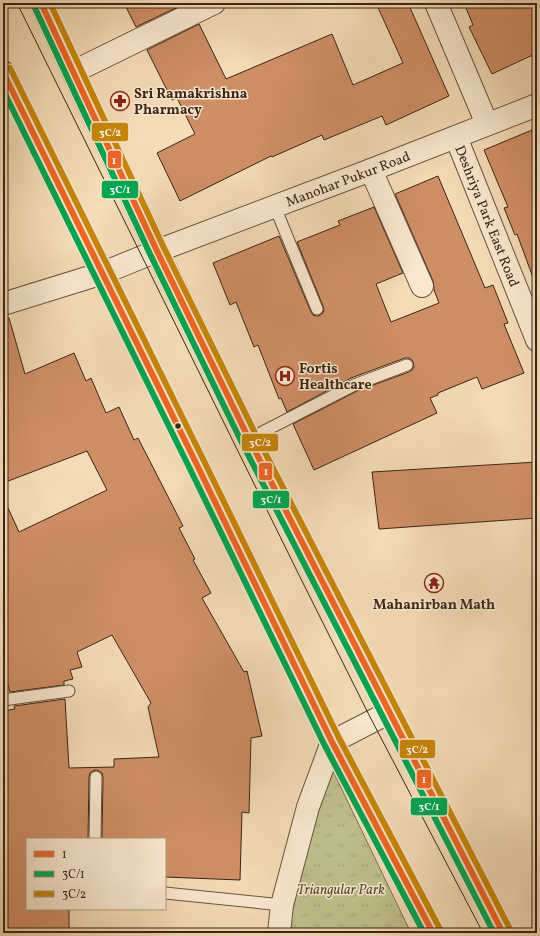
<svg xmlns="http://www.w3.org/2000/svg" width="540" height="936" font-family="Vollkorn,serif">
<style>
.park{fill:url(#park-tufts);stroke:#7c7251}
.building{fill:#d08e65;stroke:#3a2517}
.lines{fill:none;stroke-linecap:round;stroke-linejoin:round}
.lane-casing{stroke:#68533f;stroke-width:13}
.street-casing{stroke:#68533f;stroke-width:24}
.primary-casing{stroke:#3a2517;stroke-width:24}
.lane{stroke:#f8e8d0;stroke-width:11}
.street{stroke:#f8e8d0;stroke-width:22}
.primary{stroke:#eabe7b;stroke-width:22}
.tram{stroke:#3a2517;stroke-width:1}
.bus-1-casing{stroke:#f8e8d0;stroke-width:9}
.bus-2-casing{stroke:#f8e8d0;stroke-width:9}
.bus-3-casing{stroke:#f8e8d0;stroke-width:9}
.bus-1{stroke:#f26522;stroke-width:6}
.bus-2{stroke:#00a651;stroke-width:6}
.bus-3{stroke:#c88606;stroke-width:6}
.bus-dot{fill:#3a2517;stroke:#f8e8d0;stroke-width:1.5}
.labels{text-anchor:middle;stroke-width:3;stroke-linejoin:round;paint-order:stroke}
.poi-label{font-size:14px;font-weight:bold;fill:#3a2517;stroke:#f8e8d0;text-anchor:start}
.street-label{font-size:14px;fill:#3a2517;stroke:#f8e8d0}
.park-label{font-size:14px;font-style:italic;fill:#5b4c34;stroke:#f8e8d0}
.line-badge{stroke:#f8e8d0;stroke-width:1.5}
.badge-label{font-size:11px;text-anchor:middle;font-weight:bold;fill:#fff}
</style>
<defs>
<pattern id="park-tufts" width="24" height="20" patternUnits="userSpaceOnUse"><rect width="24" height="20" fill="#bfbf8b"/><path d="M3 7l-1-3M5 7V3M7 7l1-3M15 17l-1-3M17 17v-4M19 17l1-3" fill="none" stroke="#a5a477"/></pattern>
</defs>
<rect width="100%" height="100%" fill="#f4dcb6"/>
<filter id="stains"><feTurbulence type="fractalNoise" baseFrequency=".005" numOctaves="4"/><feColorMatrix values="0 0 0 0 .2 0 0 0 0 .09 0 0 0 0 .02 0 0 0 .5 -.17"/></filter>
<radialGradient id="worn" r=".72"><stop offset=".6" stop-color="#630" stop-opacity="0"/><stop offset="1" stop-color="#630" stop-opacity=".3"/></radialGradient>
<path class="park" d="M333,771L411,933H287L290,908L317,801Z"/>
<path class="building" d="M124,3H186L136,27Z
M376,3H408L449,96L386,125L382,116L324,140L322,135L272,157L271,156L180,201L157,153L195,134L177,98L172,100L147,50L199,24L226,79L332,34L353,85L403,63Z
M464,3H537V53L492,74L469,27L473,25Z
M537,128V283H535L517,234L515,235L504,208L508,207L484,150Z
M438,176L485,288L493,285L508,323L504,324L524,373L482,389L477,377L438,393V395L430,398L437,413L314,470L293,424L357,391L409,372L412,370L414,367L413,362L412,360L409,358H405L351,378L287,412L281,398L279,399L258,345L254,347L236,302L230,305L213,263L279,236L311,312L313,315L316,316H319L323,313L324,310L323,306L297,242L340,225L338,221L374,207L403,273L376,284L391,322L439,303L434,290V287L433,281L395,194Z
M9,318L25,374L74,353L86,381L91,378L106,413L119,407L134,440L138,438L183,526L179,528L195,559L193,560L211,593L202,598L244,672L247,671L262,736L251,738L249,813L242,812L240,880L165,877V839H102L103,777L102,773L99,771L96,770L93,771L90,773L89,777L88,839H27V909H69V933H3V711L15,709L14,706L65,699L69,768L114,767V759L159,757L148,707L151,703L112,635L77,652L82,667L70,670L73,679L64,681V685L10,692L3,668V497L19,532L107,490L87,451L3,483V319Z
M537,462V518L379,529L372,472Z"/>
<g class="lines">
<g class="lane-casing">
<path id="lane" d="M275,207L317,309
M249,439L354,385L407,365
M3,700L69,691
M95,839L96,777
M165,893L282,905"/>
</g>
<g class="street-casing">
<g id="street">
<path d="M436,3L487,124"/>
<path d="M73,72L214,3"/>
<path id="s1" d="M456,137L537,340"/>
<path d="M371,170L422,286"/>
<path id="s2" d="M3,304L103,273L157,251L371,170L537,105"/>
<path d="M279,933L282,905L308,807L332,742L390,712"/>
</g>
</g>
<g class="primary-casing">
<path id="primary" d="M41,3L157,251L249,439L503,933
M3,72L197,465L332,742L433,933"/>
</g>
<use href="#lane" class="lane"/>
<use href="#street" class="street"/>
<use href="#primary" class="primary"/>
<path class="tram" d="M17,3L299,575L369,715L483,933"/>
<g class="bus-1-casing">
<path id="bus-1" d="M41,3L157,251L249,439L503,933
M3,72L197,465L332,742L433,933"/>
</g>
<g class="bus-2-casing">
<path id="bus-2" d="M34,6L150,254L242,443L494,933
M3,90L190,469L325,746L424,933"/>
</g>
<g class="bus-3-casing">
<path id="bus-3" d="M50,3L164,248L256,435L510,929
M10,68L204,461L339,738L440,929"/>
</g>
<use href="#bus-1" class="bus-1"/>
<use href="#bus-2" class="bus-2"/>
<use href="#bus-3" class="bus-3"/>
</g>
<defs>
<g id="pharmacy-ring" transform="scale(1)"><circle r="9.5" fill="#f8e8d0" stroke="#8f2418" stroke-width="1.5"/><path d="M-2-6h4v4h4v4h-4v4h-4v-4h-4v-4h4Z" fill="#8f2418"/></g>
<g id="hospital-ring" transform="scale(1)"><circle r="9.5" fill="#f8e8d0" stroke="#8f2418" stroke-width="1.5"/><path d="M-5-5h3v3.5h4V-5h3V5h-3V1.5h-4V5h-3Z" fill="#8f2418"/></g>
<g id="temple-ring" transform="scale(1)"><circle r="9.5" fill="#f8e8d0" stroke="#8f2418" stroke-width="1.5"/><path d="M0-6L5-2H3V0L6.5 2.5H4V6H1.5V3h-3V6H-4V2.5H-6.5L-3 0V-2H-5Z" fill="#8f2418"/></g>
</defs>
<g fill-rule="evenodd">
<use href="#pharmacy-ring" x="120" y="101"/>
<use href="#hospital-ring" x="285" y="376"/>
<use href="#temple-ring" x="434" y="583"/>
</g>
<circle class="bus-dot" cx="178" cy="426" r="3.5"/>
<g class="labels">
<g class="poi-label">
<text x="134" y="98">Sri Ramakrishna<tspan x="134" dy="16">Pharmacy</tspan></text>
<text x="299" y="373">Fortis<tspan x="299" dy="16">Healthcare</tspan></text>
<text x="434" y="609" text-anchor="middle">Mahanirban Math</text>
</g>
<g class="street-label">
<text dy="5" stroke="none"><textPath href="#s2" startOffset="367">Manohar Pukur Road</textPath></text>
<text dy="5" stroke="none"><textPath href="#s1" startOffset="85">Deshriya Park East Road</textPath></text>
</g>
<g class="park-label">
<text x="341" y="894">Triangular Park</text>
</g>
</g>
<g class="line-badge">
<rect x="91" y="122" width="38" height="20" rx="4" fill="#c88606"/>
<rect x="107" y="150" width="15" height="19" rx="4" fill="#f26522"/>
<rect x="101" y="180" width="38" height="19" rx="4" fill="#00a651"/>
<rect x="241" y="433" width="38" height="19" rx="4" fill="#c88606"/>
<rect x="258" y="462" width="15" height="19" rx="4" fill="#f26522"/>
<rect x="252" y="490" width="38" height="19" rx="4" fill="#00a651"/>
<rect x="399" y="739" width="37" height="20" rx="4" fill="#c88606"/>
<rect x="416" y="769" width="16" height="20" rx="4" fill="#f26522"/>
<rect x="410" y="797" width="38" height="19" rx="4" fill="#00a651"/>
</g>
<g class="badge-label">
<text x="110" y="136">3C/2</text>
<text x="114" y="164">1</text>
<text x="120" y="193">3C/1</text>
<text x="260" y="446">3C/2</text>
<text x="266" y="475">1</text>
<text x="271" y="503">3C/1</text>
<text x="417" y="753">3C/2</text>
<text x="424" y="783">1</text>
<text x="429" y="810">3C/1</text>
</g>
<rect width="540" height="936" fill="none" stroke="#f4dcb6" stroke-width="16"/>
<rect x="4" y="4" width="532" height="928" fill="none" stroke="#3a2517" stroke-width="2"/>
<rect x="8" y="8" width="524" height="920" fill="none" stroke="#3a2517"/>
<rect x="26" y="838" width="140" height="72" fill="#f8e8d0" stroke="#ac9a86"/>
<rect x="34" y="851" width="20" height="6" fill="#f26522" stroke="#ac9a86"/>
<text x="62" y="858" font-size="12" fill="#3a2517">1</text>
<rect x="34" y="871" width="20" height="6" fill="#00a651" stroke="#ac9a86"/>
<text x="62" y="878" font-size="12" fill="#3a2517">3C/1</text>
<rect x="34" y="891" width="20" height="6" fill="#c88606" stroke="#ac9a86"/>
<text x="62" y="898" font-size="12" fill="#3a2517">3C/2</text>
<rect width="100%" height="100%" filter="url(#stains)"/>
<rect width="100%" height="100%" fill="url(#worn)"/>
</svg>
